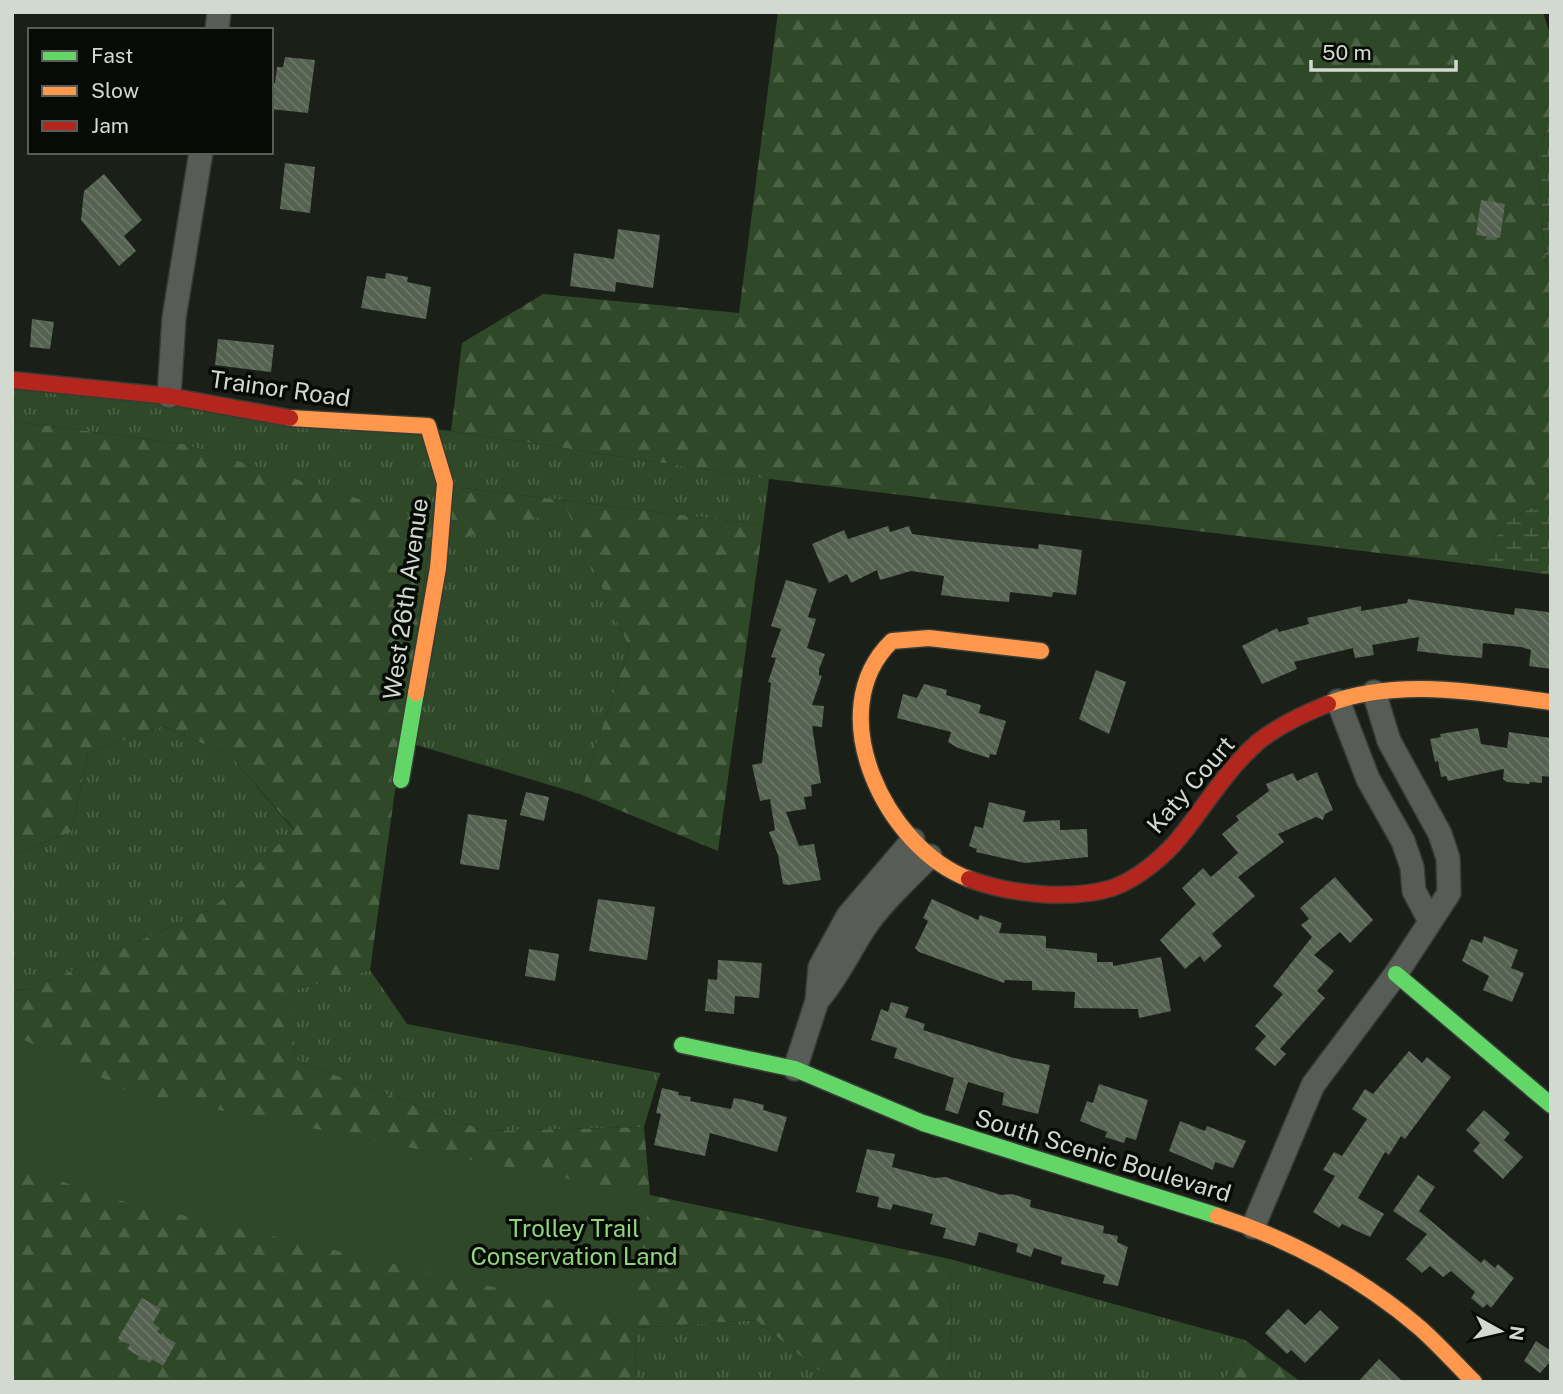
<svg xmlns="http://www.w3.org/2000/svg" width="1563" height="1394" font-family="'Public Sans',sans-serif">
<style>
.grass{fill:url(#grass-tufts)}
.forest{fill:url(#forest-firs)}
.wetland{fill:url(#wetland-marsh)}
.park{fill:#2f4827}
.building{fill:url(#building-back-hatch)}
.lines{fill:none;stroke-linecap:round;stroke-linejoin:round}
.street-casing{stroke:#363b35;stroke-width:26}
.fast-casing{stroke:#363b35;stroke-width:19}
.slow-casing{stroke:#363b35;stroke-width:19}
.jam-casing{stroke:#363b35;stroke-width:19}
.street{stroke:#585c57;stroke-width:23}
.fast{stroke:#63d668;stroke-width:16}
.slow{stroke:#ff974d;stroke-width:16}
.jam{stroke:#b3261e;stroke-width:16}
.labels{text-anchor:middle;stroke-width:7;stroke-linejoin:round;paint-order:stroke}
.street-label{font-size:24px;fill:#d2d9d0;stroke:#070b06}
.park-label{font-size:24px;fill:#92d47e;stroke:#070b06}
</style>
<defs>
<pattern id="grass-tufts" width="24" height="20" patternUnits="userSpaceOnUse" patternTransform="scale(1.75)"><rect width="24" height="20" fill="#2f4827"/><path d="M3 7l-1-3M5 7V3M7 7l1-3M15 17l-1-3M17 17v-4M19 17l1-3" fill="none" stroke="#4c6245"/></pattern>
<pattern id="forest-firs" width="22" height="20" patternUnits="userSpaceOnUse" patternTransform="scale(1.75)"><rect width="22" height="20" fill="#2f4827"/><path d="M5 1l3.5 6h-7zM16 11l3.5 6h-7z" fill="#4c6245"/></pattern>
<pattern id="wetland-marsh" width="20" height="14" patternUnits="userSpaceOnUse" patternTransform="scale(1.75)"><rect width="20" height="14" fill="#2f4827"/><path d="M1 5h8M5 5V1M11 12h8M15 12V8" fill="none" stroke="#4c6245"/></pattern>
<pattern id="building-back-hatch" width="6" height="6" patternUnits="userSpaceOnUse" patternTransform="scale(1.75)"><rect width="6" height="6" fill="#556151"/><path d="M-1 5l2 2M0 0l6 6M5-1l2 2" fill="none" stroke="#6d7769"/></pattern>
</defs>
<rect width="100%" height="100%" fill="#1a2018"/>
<path class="grass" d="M12,381L451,431L769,479L763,525L464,488L432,523L184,444L12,421Z
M567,509L629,647L580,794L403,741L429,547Z
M163,726L231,756L294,830L213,908L28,990L12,989V855L71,832L88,753Z
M370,970L407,1024L660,1073L644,1127L485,1131L295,1060L290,991Z
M950,1259L1245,1340L1224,1382H951Z
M756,1320L833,1382H635L636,1328Z"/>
<path class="forest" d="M778,12H1543L1551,38V121L1536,154L1546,267L1551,271V497L1506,522L1478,565L769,479L451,431L462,343L543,294L739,313Z
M12,421L184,444L432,522L464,488L763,525L718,851L580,794L629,647L567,510L429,547L370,970L291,991L295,1060L485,1131L644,1127L650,1195L950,1259L951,1382H833L756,1320L636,1328L635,1382H12V989L28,990L213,908L294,829L231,756L163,726L88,753L71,832L12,855Z
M1245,1340L1301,1382H1224Z"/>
<path class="wetland" d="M1551,121V271L1546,267L1536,154Z
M1551,497V575L1478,565L1506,522Z"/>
<path class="park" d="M12,1034L133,1093L650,1195L632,1319L96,1195L12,1161Z"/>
<path class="building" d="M285,57L315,60L308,113L271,109V83H275L277,67H283Z
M285,163L315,167L310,213L280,209Z
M104,174L142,220L124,236L136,251L119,266L81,220L84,191Z
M1481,200L1505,204L1500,238L1476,235Z
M618,229L660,235L653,288L616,282L615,292L570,286L574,253L614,259Z
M386,273L408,277L407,282L431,287L426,319L361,308L367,276L385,279Z
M32,319L54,322L50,349L30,347Z
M218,339L274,345L271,372L215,365Z
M888,526L890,532L909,526L912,534L956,540L1038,549L1039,544L1082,550L1076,595L1053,592L1052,597L1010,592L1009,602L964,598L941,595L944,576L911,571L880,580L877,570L851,583L847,574L829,583L812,544L844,530L848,539Z
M786,580L817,589L808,617L816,619L807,648L825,654L819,669V675L822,676L812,705L824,706L822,727L812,726L821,783L811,785L812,796L804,797L806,809L786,812L799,846L814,844L821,880L788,885L783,884L778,855L769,832L775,830L770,799L760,801L752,765L762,763L771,683L768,682L776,658L771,657L781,629L771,626Z
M1408,599L1514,615L1515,608L1548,612L1551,615V669L1529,666L1531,650L1521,647L1483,643L1482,658L1448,655L1417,651L1419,637L1372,645L1374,655L1355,658L1353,648L1294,662L1297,669L1262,684L1242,646L1277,628L1279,632L1309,624L1307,618L1361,606V611L1407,603Z
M1096,670L1126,682L1109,734L1079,719Z
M924,684L947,690L946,695L981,705L979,713L1006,721L996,755L990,754L989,758L958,748L948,742L951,732L897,718L903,694L917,698Z
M1478,728L1481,744L1507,748L1509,732L1551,738V777L1542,776V783L1530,782L1529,784L1507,782L1503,779L1504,769L1448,781L1446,776L1441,777L1438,761L1435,762L1430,739L1441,737L1440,734Z
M1317,772L1333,810L1325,814L1323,820L1316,817L1278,834L1284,842L1238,877L1255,896L1212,934L1222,946L1204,962L1200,956L1185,969L1160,940L1196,904L1182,888L1203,868L1211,877L1238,853L1222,834L1239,820L1236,816L1269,791L1266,784L1293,773L1297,781Z
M526,792L549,797L544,821L520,815Z
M989,802L1026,811L1023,822L1060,820V830L1087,829L1088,857L1025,863L976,852L977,849L969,846L975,826L983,828Z
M468,814L507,820L499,870L460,864Z
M1335,877L1373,920L1350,943L1340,932L1314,955L1334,971L1317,991L1325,998L1280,1049L1286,1054L1275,1066L1255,1049L1266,1036L1255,1026L1283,994L1273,986L1312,937L1301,925L1309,919L1300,908Z
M598,899L655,907L647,960L589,951Z
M932,899L978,920L980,915L1002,923L999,933L1046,936V948L1097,953V962H1113V966L1161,957L1171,1011L1139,1018L1138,1009L1074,1008L1075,992L1032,990V981L1005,980L1004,983L919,952L915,948L928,921L923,918Z
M1484,936L1518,950L1511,968L1524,973L1512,1002L1483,990L1489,976L1462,961L1471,939L1482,943Z
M529,949L559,954L555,981L525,976Z
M718,960L762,963L759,998L735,996L734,1014L705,1011L708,979L717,980Z
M891,1002L909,1007L905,1017L925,1024L923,1030L1014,1058L1050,1065L1038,1114L1002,1105L1004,1093L968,1082L958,1114L945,1110L954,1078L894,1058L897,1048L871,1040L881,1009L888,1012Z
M1409,1051L1422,1063L1427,1057L1451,1077L1405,1139L1401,1136L1389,1155L1385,1152L1358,1198L1384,1214L1370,1237L1342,1224L1339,1228L1313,1212L1335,1176L1323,1170L1334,1152L1342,1156L1367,1119L1352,1109L1365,1089L1373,1094Z
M1099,1084L1148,1100L1136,1140L1126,1137L1124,1143L1105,1137L1107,1132L1080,1121L1087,1101L1093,1103Z
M662,1088L679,1092L678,1095L691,1097L690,1101L731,1109L734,1098L745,1100L764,1105L763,1110L787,1117L777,1152L710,1133L705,1156L654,1145L661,1114L656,1113Z
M1484,1110L1510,1133L1504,1140L1523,1157L1503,1179L1473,1151L1480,1143L1466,1130Z
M1180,1121L1205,1131L1207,1126L1246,1141L1233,1168L1215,1162L1213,1170L1169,1151Z
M867,1149L895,1154L892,1167L935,1178L945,1177L1001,1195L1012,1194L1031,1200L1030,1207L1104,1226L1103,1233L1118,1236L1117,1242L1128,1247L1118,1286L1103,1283L1105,1275L1061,1264L1062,1257L1034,1248L1031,1257L1016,1252L1018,1244L979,1232L975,1246L943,1238L946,1228L930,1224L933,1214L893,1204L891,1210L877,1207L879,1197L856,1192Z
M1418,1175L1435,1187L1419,1211L1481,1263L1484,1259L1495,1268L1498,1264L1514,1278L1491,1308L1487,1304L1483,1308L1471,1298L1475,1292L1451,1271L1443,1277L1430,1266L1422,1273L1406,1259L1427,1234L1393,1211Z
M142,1298L161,1309L153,1323L160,1328L157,1332L176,1343L163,1366L152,1359L150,1363L127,1349L130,1345L118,1338Z
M1288,1309L1305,1325L1320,1310L1339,1328L1305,1363L1291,1350L1287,1354L1265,1333Z
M1536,1341L1551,1351V1361L1540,1373L1524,1361Z
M1379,1359L1403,1382H1358Z"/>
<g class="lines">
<g class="street-casing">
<path id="street" d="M217,30L219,12
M169,396L174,318L201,152
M1338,701L1368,779L1403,841L1412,867L1414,891L1430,921
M817,1001C840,974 848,952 867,924C885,899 908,878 930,856
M795,1069L817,1001L820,967L848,916L913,840
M1253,1227L1313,1085L1396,974L1449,893L1448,858L1440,834L1389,741L1374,692"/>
</g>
<g class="fast-casing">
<path id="fast" d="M401,780L416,693
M1396,974L1551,1105
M682,1045L795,1069L923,1123L1218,1216"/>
</g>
<g class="slow-casing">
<path id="slow" d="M290,418L428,426L445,483L438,568L416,693
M1328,704C1398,677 1479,693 1551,702
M969,879C886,848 819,711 892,641L929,638L1041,651
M1218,1216C1290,1239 1363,1279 1420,1328C1439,1345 1456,1364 1474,1382"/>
</g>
<g class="jam-casing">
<path id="jam" d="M12,380L169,396L290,418
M969,879C1009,894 1070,901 1112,888C1136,880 1164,857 1180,837C1206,805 1226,770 1258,742C1279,725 1303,714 1328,704"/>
</g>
<use href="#street" class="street"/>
<use href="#fast" class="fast"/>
<use href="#slow" class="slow"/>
<use href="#jam" class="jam"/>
</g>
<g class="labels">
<g class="street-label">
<text transform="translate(280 389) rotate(8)" y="8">Trainor Road</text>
<text transform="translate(406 599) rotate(-82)" y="8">West 26th Avenue</text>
<text transform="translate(1191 785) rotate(-49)" y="8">Katy Court</text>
<text transform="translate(1103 1156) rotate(17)" y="8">South Scenic Boulevard</text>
</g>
<g class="park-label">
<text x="574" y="1237">Trolley Trail<tspan x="574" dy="28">Conservation Land</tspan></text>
</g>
</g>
<rect width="1563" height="1394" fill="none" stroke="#d2d9d0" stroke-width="28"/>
<rect x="28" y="28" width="245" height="126" fill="#070b06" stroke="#585d57" stroke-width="2"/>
<rect x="42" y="51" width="35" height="10" fill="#63d668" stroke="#585d57" stroke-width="2"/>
<text x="91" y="63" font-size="21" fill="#d2d9d0">Fast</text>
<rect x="42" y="86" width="35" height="10" fill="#ff974d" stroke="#585d57" stroke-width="2"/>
<text x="91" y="98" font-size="21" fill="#d2d9d0">Slow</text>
<rect x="42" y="121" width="35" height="10" fill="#b3261e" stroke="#585d57" stroke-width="2"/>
<text x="91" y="133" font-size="21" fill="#d2d9d0">Jam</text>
<g transform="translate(1500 1331) rotate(98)" stroke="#070b06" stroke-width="5" paint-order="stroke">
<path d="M0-5L12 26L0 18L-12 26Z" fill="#d2d9d0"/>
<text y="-10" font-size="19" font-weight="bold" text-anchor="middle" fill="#d2d9d0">N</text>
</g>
<path d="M1311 60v10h145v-10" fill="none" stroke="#d2d9d0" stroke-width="3.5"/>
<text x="1322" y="60" font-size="21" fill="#d2d9d0" stroke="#070b06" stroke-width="5" paint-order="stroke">50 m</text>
</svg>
